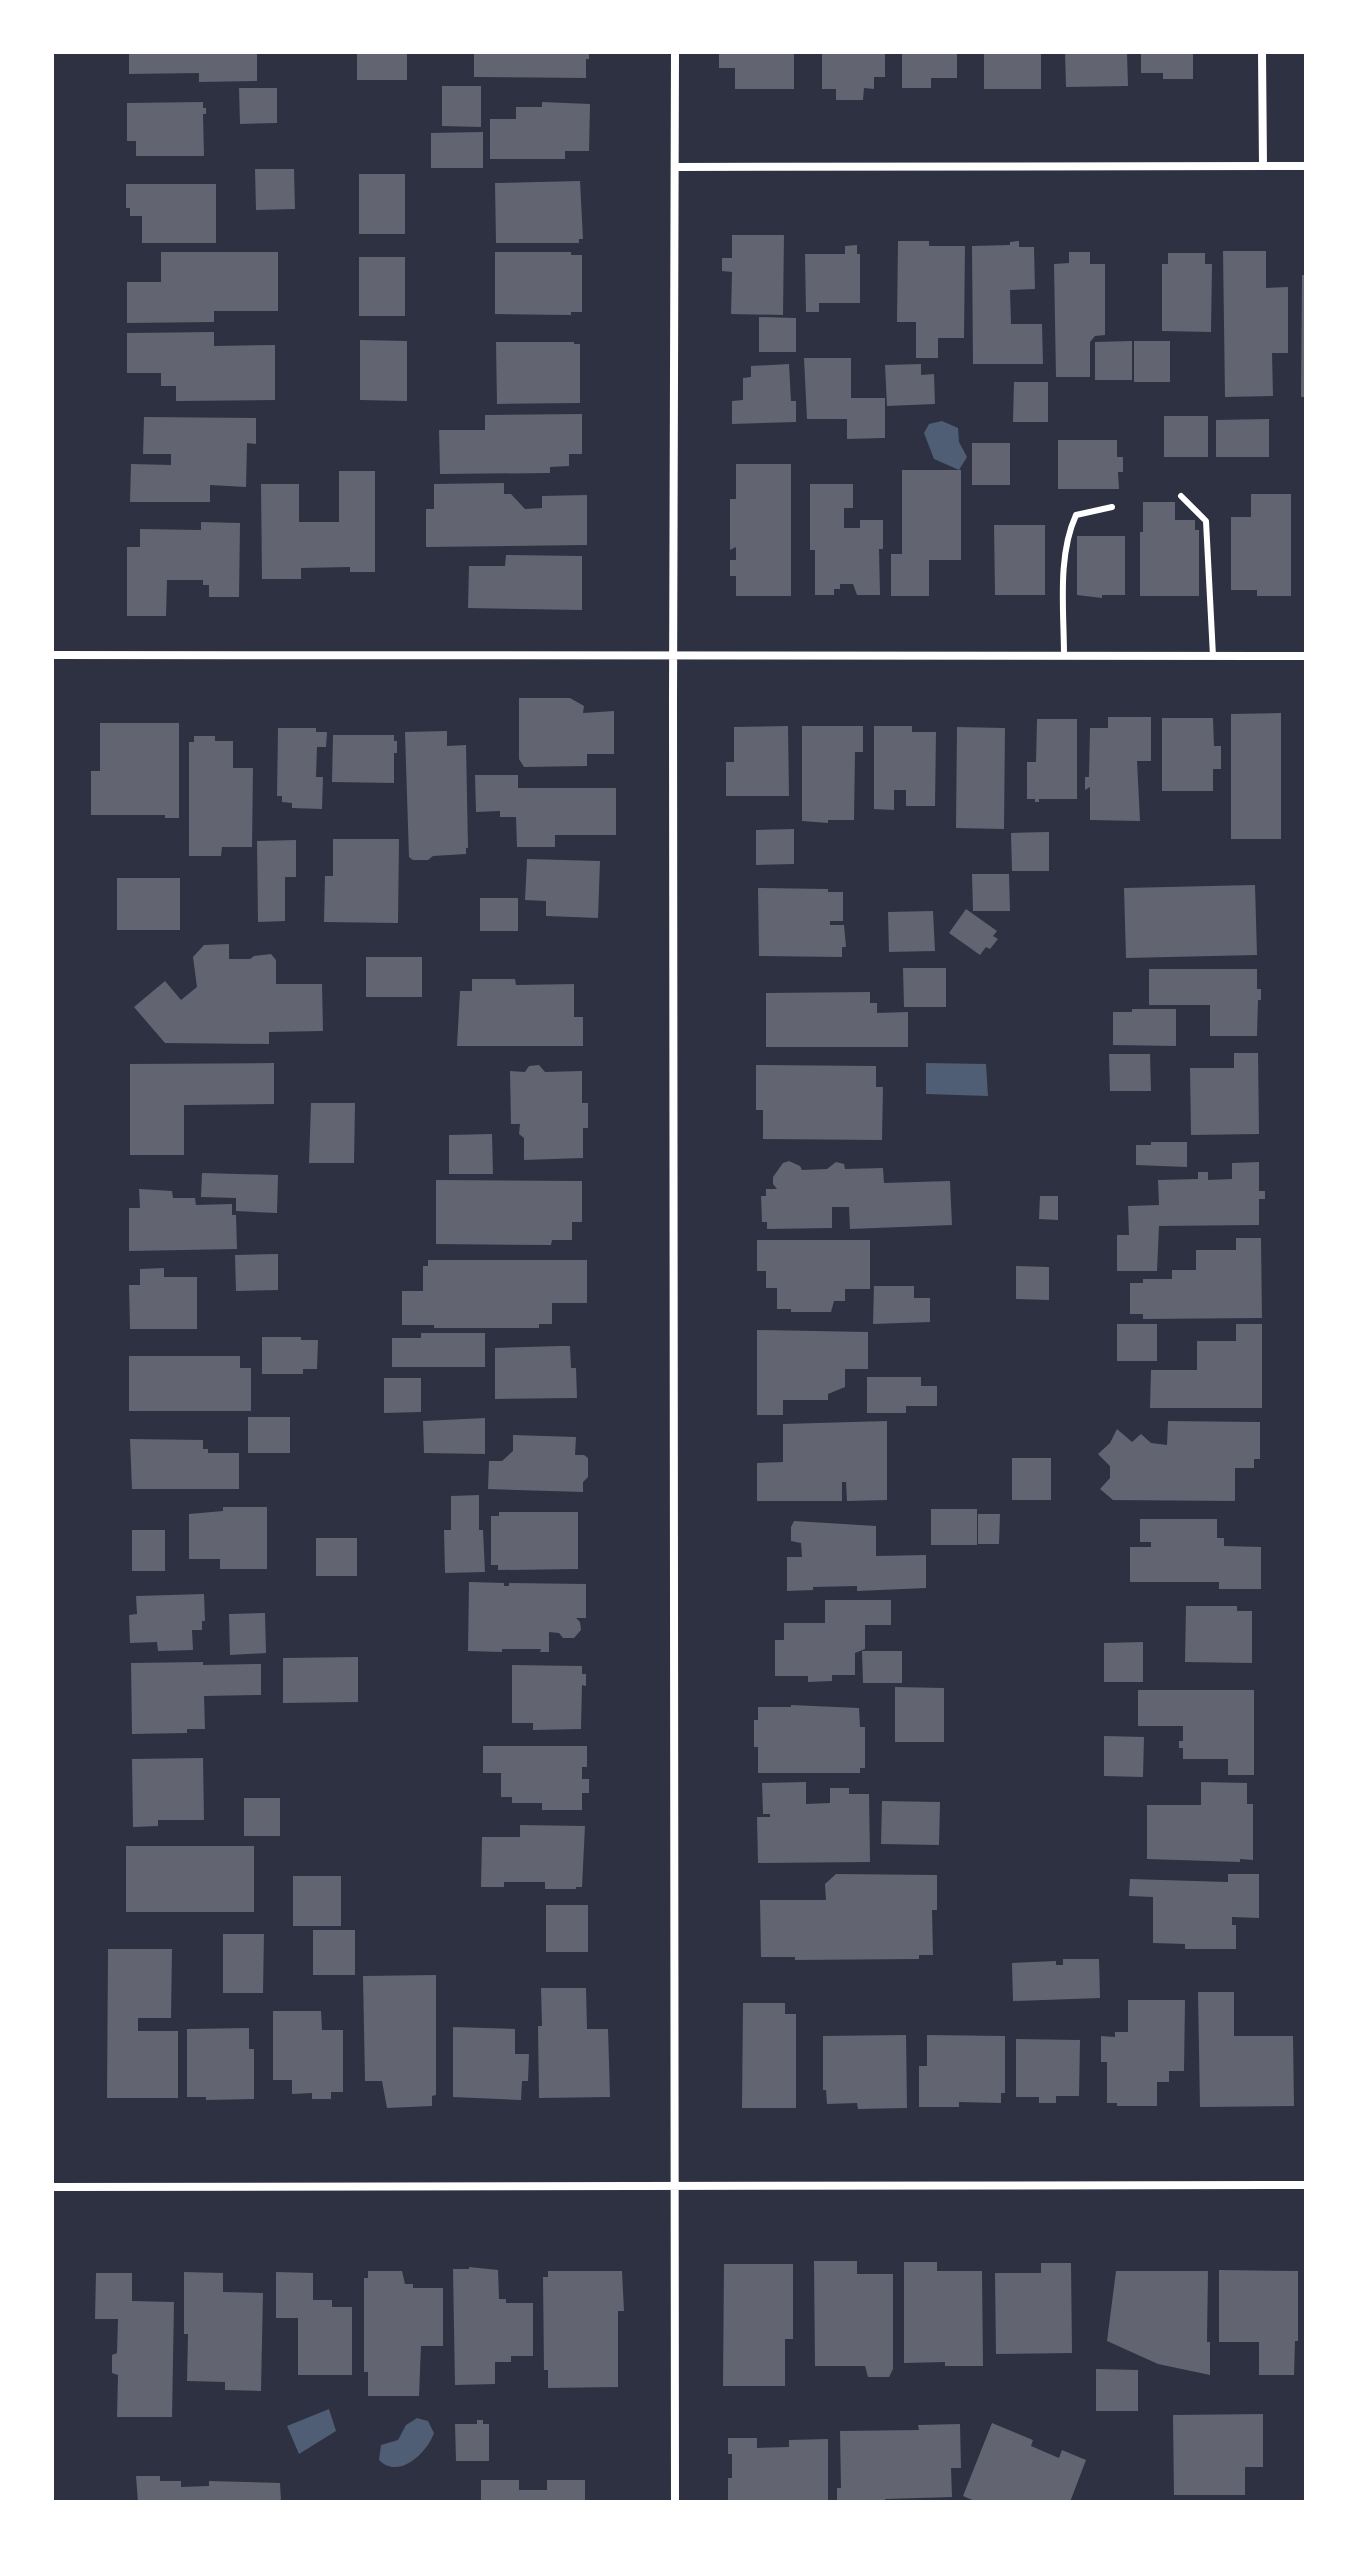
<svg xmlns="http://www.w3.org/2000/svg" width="1358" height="2554" font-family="Literata,serif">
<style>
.water{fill:#4f5d75}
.building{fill:#626471}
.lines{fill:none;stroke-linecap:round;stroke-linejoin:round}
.service{stroke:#fff;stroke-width:6}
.minor{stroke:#fff;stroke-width:8}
</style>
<rect width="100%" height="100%" fill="#2d3142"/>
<path class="water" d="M942,421L958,428L959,442L967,457L959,470L934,459L924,433L929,424Z
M926,1063L986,1064L988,1096L926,1094Z
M329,2409L336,2431L299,2454L287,2426Z
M417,2418L428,2421L434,2433C427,2453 399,2480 379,2460L381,2445L398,2440L406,2425Z"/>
<path class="building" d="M129,52H257V81L199,82V73L129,74Z
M357,52H407V80H357Z
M474,52H589V59H586V78L474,77Z
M719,52H794V89H735V68H719Z
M822,52H885V77H874V89L864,88L863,100H836V89H822Z
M902,52H957V78H931V88H902Z
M984,52H1041V89H984Z
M1065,52H1127L1128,86L1066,87Z
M1141,52H1193V79H1163V73H1141Z
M442,86H481V127L442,126Z
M239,88H277V123L240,124Z
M203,102V108H206V114H203L204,156H136V141H127V103Z
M542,102L590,104L589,151H565V159H490V119H516V107H542Z
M483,132V168H431V133Z
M255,169H294L295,209L256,210Z
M359,174H405V234H359Z
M580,181L583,239H579V243H496L495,183Z
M126,184H216V243H142V216H130V208H126Z
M732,235H784L783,315L731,314L732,272L722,271V258H732Z
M898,241H929V246H965L964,338H938V358H916V322H897Z
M1019,241V247H1034L1035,289L1010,290L1011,324H1042L1043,364H973L972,246L1010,245V242Z
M857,245V254H860V303H819V312H806L805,254H845V246Z
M1223,251H1266V288L1288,287V353H1272L1273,396L1225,397Z
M161,252H278V311H214V322L127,323V282H161Z
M495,252H571V255H582V312H571V315L495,314Z
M1069,252H1090V264H1105V335L1095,336L1090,342V377H1056L1054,264L1069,263Z
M1168,253H1205V264H1212L1211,332L1162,331V264H1168Z
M359,257H405V316H359Z
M1302,275H1306V397H1301Z
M759,317L796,318V352H759Z
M214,332V346L275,345V400L176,401V386H161V373H127V333Z
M360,340L407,341V401L360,400Z
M1132,341V380H1095V342Z
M1134,341H1170V382H1134Z
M496,342H574V344H580V403L497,404Z
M804,358H851V398H885V438L847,439V419H807Z
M789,364L791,401H796V422L732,424V401L743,400V378L751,377V366Z
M921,364V375L934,374L935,404L887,406L885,365Z
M1014,382H1048V422H1013Z
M582,414V454H569V466L550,467V473L440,474L439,430H485V415Z
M1164,416H1208V457H1164Z
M144,417L256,418V444L247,443L246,487L210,485V502H130L131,464L171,465V454H143Z
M1269,419V457H1216V420Z
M1058,440H1117V457H1123V472H1118L1119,489H1058Z
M972,443H1010V485H972Z
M736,464H791V596H736V576H730V560H736V547L730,550V499H736Z
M902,470H961V560H929V596H891V554H902Z
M339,471H375V572H350V567L301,568V579H262L261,484H299V522H339Z
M504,483V494H511L525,509L542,508V496L587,495V545L426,547V509H434V484Z
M810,484H853V508H844V528H860V520H883V549H879L880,595H857L853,584H840V589H834V595H815V550H810Z
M1251,494H1291V596H1257V590H1231V517H1251Z
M1143,502H1175V520H1195V530H1199V596H1140V532H1143Z
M201,522L240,523L239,597H209V585H203V580H167L166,616H127V547H140V529L201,530Z
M994,525H1045V595H995Z
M1077,536H1125V595H1102V598L1077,595Z
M506,555L582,556V610L468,608L469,566H505Z
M519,698H570L584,706L583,713L614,711V754H587V766L524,767L519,759Z
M1281,713V839H1231V714Z
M1108,717H1151V761H1137L1140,821L1090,820V787L1085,790V777H1089L1090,728H1108Z
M1162,718H1213L1214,746H1221V769H1213V791H1162Z
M1037,719H1077V799H1039V802H1035V799H1027V762H1036Z
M100,723H179V818H165V815H91V771H100Z
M788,726L789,796H726V762H734V727Z
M802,726H863V752H855L854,820H828V823L802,821Z
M874,726H912V732H936L935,806H906V790H894V810L874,809Z
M957,727L1005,728L1004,829L956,828Z
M278,728H316V732H327L326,747H317L316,777H323L322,809L292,808V803L282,802V796H277Z
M447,731V746L466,745L468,848H466V854L433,856L428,860H413L409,857L405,732Z
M333,735H394V741H397V753H394V783L332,782Z
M194,736H215V741H233V768H253L252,847H222L221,856H189V742H194Z
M475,775H518V788H616V835H555V847H517L516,817H500V811L476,812Z
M794,829V864L756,865V830Z
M1049,832V871H1012L1011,833Z
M333,839H399L398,923L324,922L325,876H333Z
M296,840V877H285V921L258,922L257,841Z
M527,859L600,861L598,918L546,916V901L525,900Z
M972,874H1009L1010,911H973Z
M117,878H180V930H117Z
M1255,885L1257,955L1126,958L1124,888Z
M758,888L828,889V892H843V921H830V925H844L846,947H842V957L759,956Z
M480,898H518V931H480Z
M966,909L997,931L993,936L998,939L990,949L986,947L980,955L949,933Z
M933,911L935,951L889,952L888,912Z
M229,944V959H250L254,956L271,954L276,960V984H322L323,1031L269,1032V1044L165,1043L134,1007L165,981L181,1000L197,987L193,957L204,945Z
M366,957H422V997H366Z
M903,968H946V1007H904Z
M1149,969H1257V989H1261V1000H1258L1257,1036H1210V1005H1149Z
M472,979H515L516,985L574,984V1017H583V1046H457L460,991H472Z
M870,992V1003H877V1013L908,1012V1047H766V993Z
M1132,1009H1176V1046L1113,1045V1012H1132Z
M1234,1053H1258L1259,1134L1191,1135L1190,1068H1234Z
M1109,1054H1150L1151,1091H1110Z
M274,1063V1104L184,1105V1155H130V1064Z
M539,1065L545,1072L582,1071V1103H588V1128H583V1158L524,1160V1138L519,1134L520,1124H511L510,1071L525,1072L529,1066Z
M756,1065L876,1066V1087H883L882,1140L763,1139V1110H756Z
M311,1103H355L354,1163H309Z
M492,1134L493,1174H449V1135Z
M1151,1142H1187V1167L1136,1165V1145H1151Z
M789,1161L800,1166L802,1170L827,1169L836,1162L844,1164L845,1169L883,1168L884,1183L950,1181L952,1225L850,1229L849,1207H832V1228L767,1229V1222H762L761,1196H766V1189H777L773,1184V1177L783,1163Z
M1259,1162V1191H1265V1199H1259V1225L1159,1226L1157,1271H1117V1235H1129L1128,1206L1159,1205L1158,1180L1198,1179V1172H1208V1180L1232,1179V1163Z
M202,1173L278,1175L277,1213L236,1211V1198L201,1197Z
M436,1180L582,1181V1222H572V1240H552L551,1245L436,1244Z
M139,1189L172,1191L173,1198H195L196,1205L232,1204V1215H236L237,1249L129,1251V1208H140Z
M1040,1196H1058V1220L1039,1219Z
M1236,1238H1261L1262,1318L1143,1319V1314H1130V1283H1143V1279H1172V1270H1196V1250H1236Z
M757,1240H870V1289H845V1301H834L831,1312H791V1309H777V1288H766V1271H757Z
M278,1254V1290L236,1291L235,1255Z
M428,1260H587V1303H552V1324H539V1328H434V1325H402V1291H423V1266H428Z
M1016,1266L1049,1267V1300L1016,1299Z
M164,1268V1277H197V1329H130L129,1285H140V1269Z
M874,1286H914V1298H930V1322L873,1324Z
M1117,1324H1157V1361H1117Z
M1236,1324H1262V1408H1150L1151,1370H1197V1341H1236Z
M757,1330L868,1332V1369H845V1387L828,1394V1400H783V1415H757Z
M421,1333H485V1367H392V1338H421Z
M262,1337H301V1340H318L317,1369H303V1374H262Z
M561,1346H570L571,1368H576L577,1398L495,1399V1348Z
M129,1356H240V1368H251V1411H129Z
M867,1377H921V1386H937V1406H906V1413H867Z
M384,1378H421V1412L384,1413Z
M248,1417H290V1453H248Z
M485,1418V1454L424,1453L423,1421Z
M887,1421V1500L847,1501L846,1482H842V1501H757V1463L783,1462V1424Z
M1168,1421L1260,1422V1459H1254V1468H1235V1501L1113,1500L1100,1489L1110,1478V1466L1098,1454L1110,1443L1117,1429L1132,1442L1141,1434L1151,1443L1167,1445Z
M513,1435L576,1437L575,1455H584L588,1458V1477L583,1482V1492L488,1489L489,1461H502L513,1451Z
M130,1439L203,1440V1449H208V1453H239V1489H132Z
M1012,1458H1051V1500H1012Z
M479,1495V1530H483L485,1572L445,1573L444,1530H451V1496Z
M223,1507H267V1569H220V1559H189V1514L223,1511Z
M931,1509H977V1545H931Z
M499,1512H578V1569L498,1570V1565H491V1516H499Z
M978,1514H1000L999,1544H978Z
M1140,1519H1217V1538H1224V1546L1261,1547V1589H1219V1582H1130V1547H1151V1542H1140Z
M794,1521L876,1526V1556L926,1555V1588L857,1591V1586L813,1587V1590L787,1591V1557H802L801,1543L791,1541V1527Z
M132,1530H165V1571H132Z
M316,1538H357V1576H316Z
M469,1582L504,1583V1586H509V1583L586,1584V1618H576L580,1622L581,1630L574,1638H563L559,1633L549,1632V1652H540L541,1649H502V1652L468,1651Z
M204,1594L205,1621H202V1630H192L193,1650L158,1651L157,1642L130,1643L129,1615L137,1614L136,1596Z
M825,1600H891V1625H865V1649L855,1653V1675H832V1681L808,1682V1676H775V1640H784V1623H825Z
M1186,1606H1237V1611H1252V1663L1185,1662Z
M265,1613L266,1653L230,1655L229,1614Z
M1143,1642V1682H1104V1643Z
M862,1651H902V1683H863Z
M358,1657V1702L283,1703V1658Z
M203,1662V1665L261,1664V1695L204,1696L205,1729H187V1733L132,1734L131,1663Z
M512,1665L582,1666V1674H586V1686L582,1685L581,1729L533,1730V1723H512Z
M895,1687L944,1688V1742H895Z
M1138,1690H1254V1775H1228V1759H1183V1748H1179V1741H1183V1726H1138Z
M791,1705L859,1708L860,1727H865V1768H860V1773H758V1747H754V1720H758V1707H791Z
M1104,1736L1144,1737L1143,1777L1104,1776Z
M483,1746H587V1767H582V1779H589V1793H582V1810H542V1803H512V1797H501V1773H483Z
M203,1758L204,1820H158V1826L133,1827L132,1759Z
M806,1782V1804L830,1803V1788H849V1794H869L870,1862L758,1863L757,1817H770V1814H763L762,1783Z
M1201,1782L1247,1783V1804H1253V1860L1240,1859V1862L1147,1859V1805H1201Z
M244,1798H280V1836H244Z
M882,1801L940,1802L939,1845L881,1844Z
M520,1825L585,1826L582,1887H576V1889H545V1882H504V1887H481L482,1837H520Z
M126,1846H254V1912H126Z
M836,1874L937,1875V1910H932L933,1955H919V1959L795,1960V1957H761L760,1900H826L825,1884Z
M1228,1874H1259V1918L1232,1917V1925H1236V1949H1185V1944L1153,1943V1897L1129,1896L1130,1879L1228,1882Z
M293,1876H341V1926H293Z
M546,1905H588V1952H546Z
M313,1930H355V1975H313Z
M223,1934H264L263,1993H223Z
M108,1949H172L171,2018H138V2031H178V2098H107Z
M1063,1959H1099L1100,1998L1013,2001L1012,1963L1056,1961V1965H1063Z
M436,1975V2095L432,2096V2106L387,2108L382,2081H365L363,1976Z
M541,1988H586L587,2029H608L610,2097L539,2098L538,2026H542Z
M1198,1992H1234V2036H1293L1294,2106L1200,2107Z
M1128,2000H1185L1184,2071H1169V2082H1157V2106H1117V2103H1107V2062H1101V2036L1115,2037V2032H1128Z
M743,2003H785V2014H796V2108H742Z
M273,2011H321L322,2030H343V2092H331V2099H312V2093L292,2094V2080H273Z
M453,2027L515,2029V2054H529L528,2081H522L521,2100L453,2097Z
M249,2028V2049H254V2099L206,2100V2097H187V2029Z
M906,2035L907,2108L858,2109L857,2103L827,2104L826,2090H823V2036Z
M927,2035L1005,2036V2093H1001V2103L959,2102V2107H919V2066H927Z
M1016,2039L1080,2040L1079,2096H1056V2103H1039V2097H1016Z
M814,2261H857V2274H893V2369L889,2377H868L865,2366H815Z
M904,2262H937V2271H982L983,2366H945V2362L904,2363Z
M1041,2263H1071L1072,2353L996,2354L995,2273H1041Z
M724,2264H793V2339H785V2386H723Z
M469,2267L498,2270L499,2299H506V2303H533V2356H511V2362H495V2384L455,2385L453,2269H469Z
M1219,2270L1298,2271V2341H1295L1294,2375H1259V2342H1219Z
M368,2271H402L405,2284H413V2288H443V2346H421L419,2396H368V2372H364V2278H368Z
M548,2271H622L624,2311H618V2387L548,2388V2370H544L543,2277H548Z
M1116,2271H1208L1207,2342H1210V2375L1158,2364L1107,2341Z
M184,2272L223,2273V2292L263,2293L261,2391L225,2390V2382L187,2381L188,2334H184Z
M276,2272L313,2273V2300H332V2307H352V2375H298V2318H276Z
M96,2273H132V2301L174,2302L172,2417H117L118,2375L112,2373V2355L117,2353L118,2319H95Z
M1096,2369L1138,2370V2411H1096Z
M1263,2414V2467H1245V2495H1174L1173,2415Z
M477,2420H483V2424H489V2461H456L455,2424H477Z
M992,2423L1033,2440L1031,2446L1059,2458L1062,2450L1086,2460L1070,2502H977L963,2496Z
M960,2424L961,2468H951L952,2497L885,2499L886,2502H837V2488H841L840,2431L919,2430L918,2425Z
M728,2438H757V2448L789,2447V2440L828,2439V2502L728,2500V2478H732V2454H728Z
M136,2476H160V2481H181V2487L209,2486V2481L280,2483L281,2502H138Z
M481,2480H519V2490H547V2480H585V2502H481Z"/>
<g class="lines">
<path class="service" d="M1181,496L1206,521L1213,656
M1064,656C1064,610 1057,557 1076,515L1112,507"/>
<path class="minor" d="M675,52L673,700L675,2502
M1262,52L1263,166
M675,167L1306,166
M52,655L1306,656
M52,2187L1306,2185"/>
</g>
<rect width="1358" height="2554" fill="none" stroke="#ffffff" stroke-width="108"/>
</svg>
